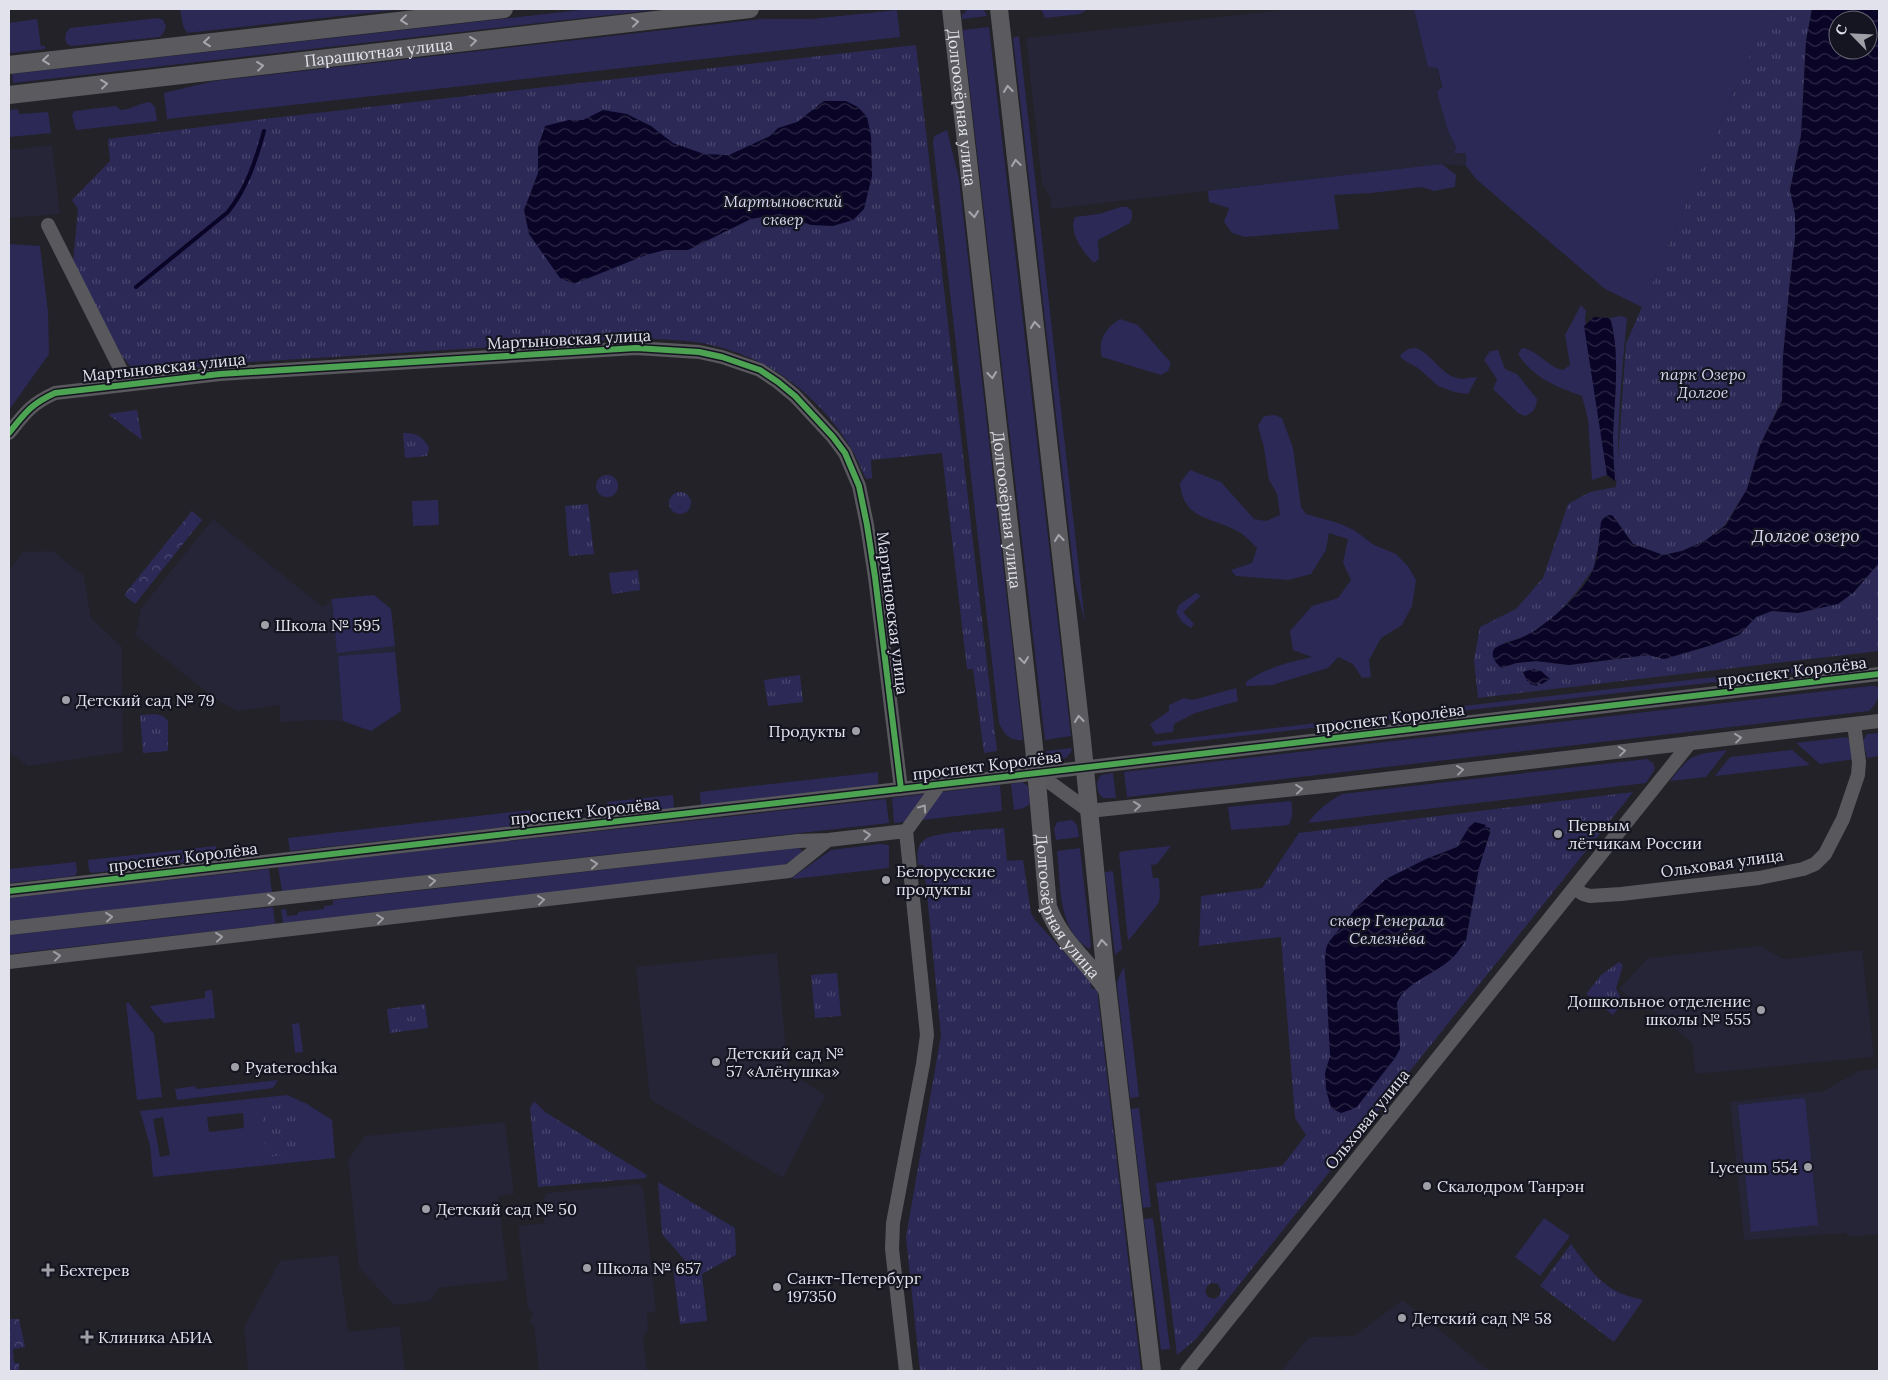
<svg xmlns="http://www.w3.org/2000/svg" width="1888" height="1380" font-family="Lora,serif">
<style>
.built{fill:#252537}
.grass{fill:#2c2957;fill-rule:evenodd}
.forest{fill:url(#forest-crowns)}
.park{fill:url(#park-tufts);fill-rule:evenodd}
.water{fill:url(#water-waves);fill-rule:evenodd}
.lines{fill:none;stroke-linecap:round;stroke-linejoin:round}
.stream{stroke:#0a0527;stroke-width:4}
.minor{stroke:#59595d;stroke-width:14}
.major{stroke:#5b5b5f;stroke-width:18}
.cycleway-casing{stroke:#151522;stroke-width:9}
.cycleway{stroke:#4ca352;stroke-width:6}
.oneway{stroke:#a5a5ad}
.oneway2{stroke:#9e9ea4}
.poi-dot{fill:#9f9fa7;stroke:#151522;stroke-width:2}
.labels{text-anchor:middle;stroke-width:4.5;stroke-linejoin:round;paint-order:stroke}
.street-label{font-size:16px;fill:#e2e2ec;stroke:#151522}
.park-label{font-size:16px;font-style:italic;fill:#d4d5ec;stroke:#151522}
.poi-label{font-size:16px;fill:#e2e2ec;stroke:#151522;text-anchor:start}
.water-label{font-size:18px;font-style:italic;fill:#dadbf2;stroke:#151522}
</style>
<defs>
<pattern id="forest-crowns" width="20" height="18" patternUnits="userSpaceOnUse" patternTransform="scale(1.25)"><rect width="20" height="18" fill="#2c2957"/><path d="M2 6a3 3 0 1 1 6 0M12 15a3 3 0 1 1 6 0" fill="none" stroke="#4a486f"/></pattern>
<pattern id="park-tufts" width="24" height="20" patternUnits="userSpaceOnUse" patternTransform="scale(1.25)"><rect width="24" height="20" fill="#2c2957"/><path d="M3 7l-1-3M5 7V3M7 7l1-3M15 17l-1-3M17 17v-4M19 17l1-3" fill="none" stroke="#4a486f"/></pattern>
<pattern id="water-waves" width="16" height="10" patternUnits="userSpaceOnUse" patternTransform="scale(1.25)"><rect width="16" height="10" fill="#0a0527"/><path d="M0 5q4-4 8 0t8 0" fill="none" stroke="#2d2946"/></pattern>
</defs>
<rect width="100%" height="100%" fill="#222228"/>
<path class="built" d="M1292,9H1414L1428,66L1438,68L1448,131L1456,148L1454,153H1466V166L1441,164L1051,209L1050,197L1042,184L1026,38Z
M52,145L60,214L9,218V150Z
M213,519L323,607L332,599L374,595L391,609L401,711L371,731L343,721L314,720L280,722V705L237,711L214,698L134,634L137,630L141,608Z
M53,551L84,576L91,618L122,647L123,752L28,766L9,752V570L23,552Z
M1760,946L1784,959L1862,950L1874,1057L1695,1074L1692,1043L1651,1009L1648,1011L1619,989L1648,958Z
M777,953L788,1072L826,1095L783,1178L650,1099L636,967Z
M1879,1068V1234L1848,1237L1846,1233L1744,1240L1730,1102L1823,1091L1859,1071Z
M505,1122L514,1194L498,1196L508,1280L439,1288L430,1301L394,1305L359,1268L348,1160L365,1136Z
M638,1184L643,1187L656,1311L647,1313L648,1331L643,1336L647,1371H539L534,1326L529,1322L533,1314L528,1309L518,1226L544,1223L542,1203L547,1193Z
M338,1255L348,1332L400,1326L405,1371H248L244,1327L280,1261Z
M1403,1300L1490,1371H1281L1309,1337L1354,1336Z"/>
<path class="grass" d="M180,9H404L187,33L183,26Z
M590,9H662L13,83L12,74Z
M976,9L984,10L987,16L962,19V15L967,10Z
M1041,9H1085V11L1080,14L1045,18Z
M1414,9H1770L1642,307L1605,289L1476,179L1466,166V153H1454L1456,147L1448,131L1437,92L1442,87L1438,68L1428,67Z
M897,10L900,37L167,119L164,93L214,81L761,19H812Z
M158,18L163,20L166,26L164,32L160,37L72,46L67,44C64,37 65,33 70,28Z
M37,19L41,46H45V49L10,53L9,23Z
M989,27L1071,736L1045,740L963,30Z
M1019,36L1085,623L1075,582L1013,38Z
M150,102L155,107L157,121L76,130L72,116L74,111L116,106L121,110C133,109 139,103 150,102Z
M18,109L19,114L48,112L51,133L9,137V110Z
M947,130L959,179L1023,740C1011,741 1004,735 999,723L933,143L934,136Z
M1442,164L1456,175L1455,187L1434,191L1422,187L1371,193L1334,195L1339,229L1245,237L1232,233L1224,222L1229,208L1209,202L1208,191Z
M1121,207H1127L1132,211V217L1130,223L1098,240L1099,259L1094,263C1083,252 1068,232 1075,217L1099,214Z
M9,244L40,246L48,312L49,354L9,410Z
M1581,305L1586,311L1585,319L1607,475L1592,480L1588,419L1582,396C1556,387 1533,378 1518,354L1522,348C1538,350 1547,367 1563,370L1570,365L1565,335Z
M1620,316L1627,318C1622,371 1617,423 1618,475L1615,481C1614,467 1613,453 1613,438C1614,400 1621,355 1610,318Z
M1120,319L1138,325L1171,363L1168,371L1161,375L1102,357C1097,340 1106,328 1120,319Z
M1415,348C1432,353 1440,374 1457,378C1463,380 1471,377 1477,377L1468,394L1454,392L1438,386L1418,368L1402,359L1400,355L1408,349Z
M1498,350L1505,369L1517,374L1537,399C1536,409 1534,412 1525,416L1518,413L1493,389L1497,379L1484,360L1490,351Z
M1275,415L1282,418L1293,448L1301,507L1306,514L1338,523L1354,530L1374,545L1396,554L1408,566L1416,580L1412,606L1402,625L1381,638L1369,660L1371,677L1362,678L1353,664L1338,657L1328,668L1272,685L1246,686V682C1265,668 1290,662 1312,657L1293,650L1290,631L1312,606L1338,598L1351,580L1343,563L1348,539L1329,533L1326,550L1311,574L1288,580L1236,576L1231,570L1252,563L1257,548C1251,542 1246,536 1239,532C1214,517 1183,521 1180,483L1190,470L1221,482L1254,519L1266,521L1280,515L1277,494L1269,480L1264,448L1258,426L1264,416Z
M438,500L439,525L413,526L412,501Z
M1196,593L1201,596L1183,612L1194,624L1191,628L1182,622L1176,612L1179,605Z
M374,595L391,609L395,646L337,653L332,599Z
M395,652L401,711L371,731L343,721L338,656Z
M1811,666L1812,671L1153,746L1152,742Z
M1870,686H1876L1879,689C1880,697 1875,706 1869,711L1127,797L1124,772Z
M1236,688L1238,701L1195,713L1174,724L1173,732L1156,734L1150,724L1169,711V705L1184,698L1193,700Z
M1879,733V756L1867,758L1863,741L1867,734Z
M1847,737L1851,743L1855,759L1820,764L1796,743Z
M1072,748L1071,752L1066,758L1053,759L1047,754L1046,751Z
M1727,750L1706,777L1670,781C1692,753 1692,755 1727,750Z
M1792,750L1810,765L1715,776L1730,757Z
M1647,759L1653,763L1655,769L1646,783L1308,823C1317,810 1328,802 1342,794Z
M878,772V783L875,785L701,805L700,792Z
M1113,773L1116,798H1103C1096,793 1095,781 1101,775Z
M1022,782L1028,786L1030,804L1024,808L1014,810L1011,784Z
M1000,785L1002,811L894,823L892,798Z
M673,795L674,808L610,815L607,802Z
M886,799L889,823L282,891L278,867Z
M1291,801C1293,810 1293,816 1289,825L1231,830L1228,807Z
M530,810L532,824L290,851L288,838Z
M1072,820L1077,825L1079,837L1056,840L1054,829L1057,822Z
M880,844L889,845V868L793,879V877L831,850Z
M216,846L217,859L92,873L89,871L88,860Z
M1171,846L1157,864L1151,865L1153,878H1159L1160,896L1158,904L1128,941L1119,853L1124,851Z
M798,848L802,850L801,854L782,866L283,923L281,910L286,909L287,916L298,915V912L324,909V906L333,905V900Z
M1080,848L1091,946L1089,949C1057,929 1061,884 1057,851Z
M76,862L77,872L75,876L9,883V869Z
M269,869L272,893L9,922V898Z
M1113,871L1122,949L1115,955L1105,872Z
M273,907L275,924L9,954V935Z
M1124,967L1139,1097L1130,1098L1117,984L1118,979Z
M212,990L215,1018L164,1023L152,1010L150,1006L205,998V991Z
M126,1003H129L154,1034L162,1097L137,1100Z
M299,1023L303,1052L295,1053L292,1024Z
M278,1080L273,1088L177,1100L175,1089L195,1086L196,1089Z
M287,1095L307,1104L332,1120L335,1158L153,1177L150,1145L140,1111ZM243,1113L244,1128L209,1132L207,1117ZM163,1117L170,1155L160,1157L153,1119Z
M1805,1098L1818,1225L1751,1232L1738,1105Z
M1139,1108L1151,1207L1143,1208L1131,1109Z
M1153,1218L1170,1349L1161,1350L1144,1219Z
M1544,1218L1570,1236L1540,1276L1515,1257Z"/>
<path class="forest" d="M192,511L202,520L135,604L124,595Z
M9,1319H19L25,1347L13,1349L14,1363H19V1371H9Z"/>
<path class="park" d="M1770,9H1812L1806,41L1801,136L1790,190L1795,214V239L1790,280L1783,357L1782,400L1760,445L1747,489L1725,525L1706,540L1682,551L1663,555L1633,544L1612,515L1596,555L1594,568L1575,594L1558,613L1540,628L1524,637L1504,643L1501,668L1516,663L1536,661L1569,665L1648,655L1664,659L1712,645L1739,635L1756,617L1772,611L1798,613L1853,593L1879,563V651L1478,698L1474,660L1480,627L1516,609L1543,578L1568,504L1590,492L1616,487L1626,344Z
M916,45L997,751L984,753L973,669H967L942,453L871,460L872,478L866,479C861,468 856,456 849,445C817,394 769,358 711,345C687,339 662,340 638,338L233,363L137,375L122,356L73,263L78,209L72,200L110,161L108,139L264,119Z
M137,410L142,440L108,414Z
M403,433C416,432 424,437 429,448L427,456L405,458Z
M596 486a11 11 0 1 1 22 0a11 11 0 1 1-22 0Z
M669 503a11 11 0 1 1 22 0a11 11 0 1 1-22 0Z
M588,504L594,554L569,556L565,506Z
M638,570L640,590L612,594L609,573Z
M800,675L803,702L768,706L764,680Z
M156,714L163,716L168,721V751L143,753L140,715Z
M1633,792L1207,1325L1196,1339L1177,1355L1156,1183L1282,1166L1306,1135L1295,1118L1281,937L1199,946L1201,896L1262,888L1299,833ZM1212,1283L1218,1284L1221,1290L1219,1296L1214,1299L1208,1297L1205,1292L1207,1286Z
M1004,828L1007,861L1023,860L1031,913L1035,920L1090,981L1092,989H1097L1141,1371H920L906,1237L941,1035L924,865H918C917,856 916,847 924,840C932,832 989,829 1004,828Z
M1619,962L1623,965L1616,988L1623,1002L1613,1015L1586,994L1601,975Z
M837,973L841,1016L815,1018L811,975Z
M425,1004L428,1028L390,1033L387,1009Z
M534,1101L545,1112L647,1175L646,1178L538,1187L530,1108Z
M296,1102L304,1153L266,1157L262,1113L265,1112V1107Z
M658,1182L735,1228L736,1255L702,1274L707,1321L680,1324L673,1267L689,1265L662,1234Z
M1571,1244C1585,1263 1598,1283 1620,1293C1627,1296 1636,1298 1643,1300L1614,1342L1540,1286Z"/>
<path class="water" d="M1812,9H1879V563L1853,593L1838,604L1798,613L1772,611L1756,617L1739,635L1712,645L1664,659L1648,655L1569,665L1536,661L1516,663L1501,668C1496,662 1489,656 1495,648C1505,642 1517,641 1527,635C1548,624 1586,591 1594,567C1599,553 1599,536 1601,522C1604,517 1608,513 1613,516L1633,544L1663,555L1682,551L1706,540L1726,525L1747,489L1760,445L1782,401L1783,357L1790,280L1795,239V214L1790,190L1801,136L1806,41ZM1838,20H1868V50H1838Z
M824,101H846L858,107L867,117L871,136L872,176L864,209L853,220L833,226L811,225L780,214L751,219L688,250H665L646,255L574,284L560,278L529,234L524,210L538,173V147L545,126L569,120H583L603,110L627,114L651,126L673,143L704,154L729,155L770,136L778,128L797,122Z
M1594,317L1610,318C1621,355 1614,400 1613,438C1613,453 1614,467 1615,481L1607,475L1584,326Z
M1533,669L1541,671L1550,679L1542,684L1538,683L1537,686L1530,684V682L1527,681L1523,672Z
M1475,822L1486,825L1485,827L1490,828V833L1479,868L1466,940C1460,949 1454,958 1445,964C1429,976 1405,984 1397,1003L1400,1042V1049L1395,1058L1356,1108L1341,1113L1331,1108L1326,1089L1325,1073L1330,1056L1325,958L1326,949L1328,943L1357,907L1386,879L1426,859L1457,847L1469,827Z"/>
<g class="lines">
<path class="stream" d="M136,287L228,212C247,188 256,160 264,131"/>
<path class="minor" d="M48,225L128,384
M9,433C25,413 31,404 55,393L220,374L636,348L699,352L722,357L760,370L778,382L795,396L833,437L845,453L859,486L867,525L875,577L901,789
M1037,773L1089,811L1334,785L1879,721
M1574,888L1583,894L1590,896L1621,894L1759,878L1803,869L1815,864L1825,854L1843,819L1858,775L1859,762L1854,724
M9,891L1004,777L1879,674
M9,928L798,841L828,840L906,831L939,785
M9,962L789,871L828,840
M906,1371L892,1249L893,1223L923,1064L927,1035L906,831
M1187,1371L1690,743"/>
<g class="major">
<path id="s1" d="M951,9L1034,747L1048,907C1059,939 1087,961 1106,988"/>
<path d="M999,9L1082,740L1106,978L1152,1371"/>
<path d="M9,65L504,9"/>
<path id="s2" d="M9,95L750,9"/>
</g>
<g class="cycleway-casing">
<path id="cycleway" d="M9,433C25,413 31,404 55,393L220,374L636,348L699,352L722,357L760,370L778,382L795,396L833,437L845,453L859,486L867,525L875,577L901,789
M9,891L1004,777L1879,674"/>
</g>
<use href="#cycleway" class="cycleway"/>
</g>
<defs><path id="oneway-chevron" d="M-2-3.5L2.5 0L-2 3.5" fill="none" stroke-width="1.6" stroke-linecap="round" stroke-linejoin="round" transform="scale(1.25)"/></defs>
<g class="oneway">
<use href="#oneway-chevron" transform="translate(404 20) rotate(174)"/>
<use href="#oneway-chevron" transform="translate(635 22) rotate(-7)"/>
<use href="#oneway-chevron" transform="translate(473 41) rotate(-7)"/>
<use href="#oneway-chevron" transform="translate(207 42) rotate(174)"/>
<use href="#oneway-chevron" transform="translate(46 60) rotate(174)"/>
<use href="#oneway-chevron" transform="translate(260 66) rotate(-7)"/>
<use href="#oneway-chevron" transform="translate(104 84) rotate(-7)"/>
<use href="#oneway-chevron" transform="translate(1008 89) rotate(-96)"/>
<use href="#oneway-chevron" transform="translate(1016 163) rotate(-96)"/>
<use href="#oneway-chevron" transform="translate(974 214) rotate(84)"/>
<use href="#oneway-chevron" transform="translate(1035 325) rotate(-96)"/>
<use href="#oneway-chevron" transform="translate(992 375) rotate(84)"/>
<use href="#oneway-chevron" transform="translate(1059 538) rotate(-96)"/>
<use href="#oneway-chevron" transform="translate(1024 660) rotate(83)"/>
<use href="#oneway-chevron" transform="translate(1079 719) rotate(-96)"/>
<use href="#oneway-chevron" transform="translate(1102 943) rotate(-96)"/>
</g>
<g class="oneway2">
<use href="#oneway-chevron" transform="translate(1738 738) rotate(-7)"/>
<use href="#oneway-chevron" transform="translate(1622 751) rotate(-7)"/>
<use href="#oneway-chevron" transform="translate(1460 770) rotate(-7)"/>
<use href="#oneway-chevron" transform="translate(1299 789) rotate(-6)"/>
<use href="#oneway-chevron" transform="translate(1137 806) rotate(-6)"/>
<use href="#oneway-chevron" transform="translate(923 808) rotate(-55)"/>
<use href="#oneway-chevron" transform="translate(867 835) rotate(-6)"/>
<use href="#oneway-chevron" transform="translate(594 864) rotate(-6)"/>
<use href="#oneway-chevron" transform="translate(432 881) rotate(-6)"/>
<use href="#oneway-chevron" transform="translate(271 899) rotate(-6)"/>
<use href="#oneway-chevron" transform="translate(541 900) rotate(-7)"/>
<use href="#oneway-chevron" transform="translate(109 917) rotate(-6)"/>
<use href="#oneway-chevron" transform="translate(380 919) rotate(-7)"/>
<use href="#oneway-chevron" transform="translate(219 937) rotate(-6)"/>
<use href="#oneway-chevron" transform="translate(57 956) rotate(-7)"/>
</g>
<g class="poi-dot">
<circle cx="265" cy="625" r="5"/>
<circle cx="66" cy="700" r="5"/>
<circle cx="856" cy="731" r="5"/>
<circle cx="1558" cy="834" r="5"/>
<circle cx="886" cy="880" r="5"/>
<circle cx="1761" cy="1010" r="5"/>
<circle cx="716" cy="1062" r="5"/>
<circle cx="235" cy="1067" r="5"/>
<circle cx="1808" cy="1167" r="5"/>
<circle cx="1427" cy="1186" r="5"/>
<circle cx="426" cy="1209" r="5"/>
<circle cx="587" cy="1268" r="5"/>
<path d="M45.5 1262.5h5v5h5v5h-5v5h-5v-5h-5v-5h5z"/>
<circle cx="777" cy="1287" r="5"/>
<circle cx="1402" cy="1318" r="5"/>
<path d="M84.5 1329.5h5v5h5v5h-5v5h-5v-5h-5v-5h5z"/>
</g>
<g class="labels">
<g class="street-label">
<text dy="6" stroke="none"><textPath href="#s2" startOffset="372">Парашютная улица</textPath></text>
<text dy="6" stroke="none"><textPath href="#s1" startOffset="99">Долгоозёрная улица</textPath></text>
<text transform="translate(569 339) rotate(-3)" y="6">Мартыновская улица</text>
<text transform="translate(164 367) rotate(-6)" y="6">Мартыновская улица</text>
<text dy="6" stroke="none"><textPath href="#s1" startOffset="504">Долгоозёрная улица</textPath></text>
<text transform="translate(893 613) rotate(83)" y="6">Мартыновская улица</text>
<text transform="translate(1792 671) rotate(-7)" y="6">проспект Королёва</text>
<text transform="translate(1390 718) rotate(-7)" y="6">проспект Королёва</text>
<text transform="translate(987 765) rotate(-7)" y="6">проспект Королёва</text>
<text transform="translate(585 811) rotate(-6)" y="6">проспект Королёва</text>
<text transform="translate(183 857) rotate(-7)" y="6">проспект Королёва</text>
<text transform="translate(1722 863) rotate(-8)" y="6">Ольховая улица</text>
<text dy="6" stroke="none"><textPath href="#s1" startOffset="909">Долгоозёрная улица</textPath></text>
<text transform="translate(1367 1119) rotate(-51)" y="6">Ольховая улица</text>
</g>
<g class="park-label">
<text x="783" y="207">Мартыновский<tspan x="783" dy="18">сквер</tspan></text>
<text x="1703" y="380">парк Озеро<tspan x="1703" dy="18">Долгое</tspan></text>
<text x="1387" y="926">сквер Генерала<tspan x="1387" dy="18">Селезнёва</tspan></text>
</g>
<g class="poi-label">
<text x="275" y="631">Школа № 595</text>
<text x="76" y="706">Детский сад № 79</text>
<text x="846" y="737" text-anchor="end">Продукты</text>
<text x="1568" y="831">Первым<tspan x="1568" dy="18">лётчикам России</tspan></text>
<text x="896" y="877">Белорусские<tspan x="896" dy="18">продукты</tspan></text>
<text x="1751" y="1007" text-anchor="end">Дошкольное отделение<tspan x="1751" dy="18">школы № 555</tspan></text>
<text x="726" y="1059">Детский сад №<tspan x="726" dy="18">57 «Алёнушка»</tspan></text>
<text x="245" y="1073">Pyaterochka</text>
<text x="1798" y="1173" text-anchor="end">Lyceum 554</text>
<text x="1437" y="1192">Скалодром Танрэн</text>
<text x="436" y="1215">Детский сад № 50</text>
<text x="597" y="1274">Школа № 657</text>
<text x="59" y="1276">Бехтерев</text>
<text x="787" y="1284">Санкт-Петербург<tspan x="787" dy="18">197350</tspan></text>
<text x="1412" y="1324">Детский сад № 58</text>
<text x="98" y="1343">Клиника АБИА</text>
</g>
<g class="water-label">
<text x="1806" y="542">Долгое озеро</text>
</g>
</g>
<rect width="1888" height="1380" fill="none" stroke="#e2e2ec" stroke-width="20"/>
<g transform="translate(1853 35) rotate(294)"><circle r="24" fill="#151522" stroke="#676773"/>
<path d="M0-4L9 19L0 12L-9 19Z" fill="#9f9fa7"/>
<text y="-8" font-size="14" font-weight="bold" text-anchor="middle" fill="#e2e2ec">С</text>
</g>
</svg>
